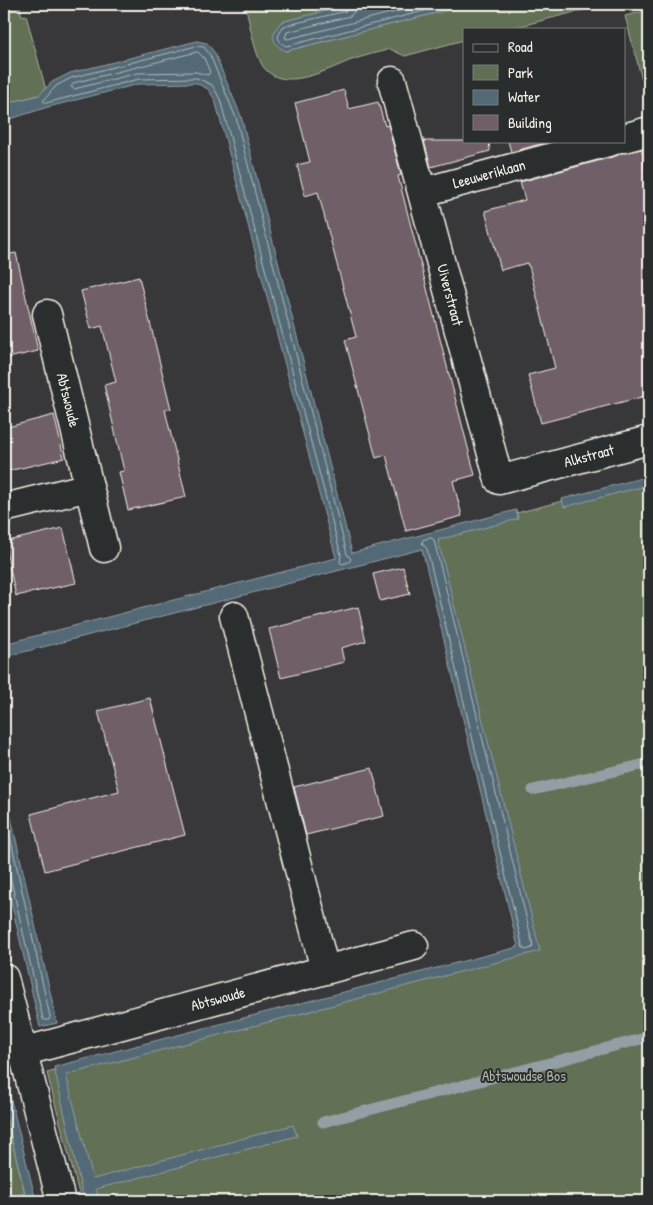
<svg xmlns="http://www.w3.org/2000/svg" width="653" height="1205" font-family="'Patrick Hand',sans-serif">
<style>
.green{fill:#626f57;stroke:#abb0a0}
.water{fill:#526976;stroke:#939fa4}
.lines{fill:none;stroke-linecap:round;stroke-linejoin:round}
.shore{stroke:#b3bbba;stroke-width:1}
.stream{stroke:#939fa4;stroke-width:11}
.building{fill:#6f5e68;stroke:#f4f1e8}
.minor-casing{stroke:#f4f1e8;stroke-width:31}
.minor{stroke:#2a2d2e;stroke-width:28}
.labels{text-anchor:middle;stroke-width:4;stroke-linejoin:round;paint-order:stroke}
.street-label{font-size:15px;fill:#f4f1e8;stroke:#2a2d2e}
.park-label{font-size:15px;fill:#b2b6a7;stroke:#2a2d2e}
</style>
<rect width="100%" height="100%" fill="#38373a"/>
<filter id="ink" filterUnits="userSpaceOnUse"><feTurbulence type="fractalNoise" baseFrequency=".02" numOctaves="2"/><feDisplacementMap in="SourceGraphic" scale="10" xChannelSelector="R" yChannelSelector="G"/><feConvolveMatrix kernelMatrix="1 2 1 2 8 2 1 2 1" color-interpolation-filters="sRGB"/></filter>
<g filter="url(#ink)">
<path class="green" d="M4,4H19L22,16L26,15L46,90L39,95L4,104Z
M245,4H354L281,22L286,51L471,4H606L509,29H464V40L405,56L390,49C377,53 362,56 349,61C327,70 286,91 266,70C255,60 249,19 245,4Z
M649,10V106L625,16Z
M649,478V1201H81L47,1073L532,944L426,537Z
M4,1108L25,1194L4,1199Z"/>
<path class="water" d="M354,4H471L286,51C270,44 271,34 281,22Z
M197,41L207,43L214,52L241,116L352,553L516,510L518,519L438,540L540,951L66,1075L93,1179L293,1125L297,1136L96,1189L99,1201H84L54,1067L518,947L422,549L4,657V644L336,558L215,100L208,89L196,83L139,84L48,107L4,121V104L39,95L52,82L70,73Z
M649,476V485L564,507L562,499Z
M4,786L57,1023L40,1027L4,871Z
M4,1072L36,1201H4V1199L25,1193L4,1108Z"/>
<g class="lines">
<path class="shore" d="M350,4L349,8L346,11L284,26L278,36C279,41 282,45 287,46L451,4
M356,4L355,11L350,16L287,32L285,38L288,39L426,4
M197,46L204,47L210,55L236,118L347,554L351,559L349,562L342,564L340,562L341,555L220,99L212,85L197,78L139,79L46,103L43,101L56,86L71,78Z
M198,52L204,58L210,72L208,75L196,72L138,73L74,89L71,87L74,83Z
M431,538L434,540L533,945L532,948L526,950L523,948L427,549L422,543L423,540Z
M4,809L50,1017L49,1020H45L43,1019L11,880L8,876L4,875"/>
<path class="stream" d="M533,790L641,765
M323,1122L649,1037"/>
</g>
<path class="building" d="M344,90L349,109L378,102L385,126L388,125L401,175L398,176L475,475L453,481L462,516L406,531L386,455L376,458L345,340L356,337L318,192L305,196L297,165L310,162L295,103Z
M424,141H489L490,151L431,167Z
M508,141H551L511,152Z
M642,149L644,169L649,168V395L541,423L528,375L555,368L529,266H528L527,263L501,270L485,211L525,200L520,182L616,156L621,153Z
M16,253L38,351L4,359V255Z
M139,277L171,409L165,410L186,497L128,510L119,472L124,471L104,385L116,382L102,326L91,329L81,291Z
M54,415L64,458L4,472V428Z
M63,528L76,583L16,596L4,542Z
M403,567L410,594L380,601L373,574Z
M358,607L366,641L341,648L344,662L281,678L269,629Z
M150,698L185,835L45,871L31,814L119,791L98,711Z
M372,768L384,816L306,835L294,787Z"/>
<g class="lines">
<g class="minor-casing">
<path id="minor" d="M392,81L499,480L649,440
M624,138L649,131
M423,192L612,141
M47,314L104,548
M4,508L89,487
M234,616L325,970
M4,978L61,1201
M22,1052L414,946"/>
</g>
<use href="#minor" class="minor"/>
</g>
</g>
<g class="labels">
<g class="street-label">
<text transform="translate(489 174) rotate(-15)" y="5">Leeuweriklaan</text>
<text transform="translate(450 295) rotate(75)" y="5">Uiverstraat</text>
<text transform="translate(68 400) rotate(76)" y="5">Abtswoude</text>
<text transform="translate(589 456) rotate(-15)" y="5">Alkstraat</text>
<text transform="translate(218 999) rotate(-15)" y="5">Abtswoude</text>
</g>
<g class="park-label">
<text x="524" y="1081">Abtswoudse Bos</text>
</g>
</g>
<rect width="653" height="1205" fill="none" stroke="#2a2d2e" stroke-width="20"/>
<rect x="10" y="10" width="633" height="1185" fill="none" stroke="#f4f1e8" stroke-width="2" filter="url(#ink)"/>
<rect x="463" y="28" width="162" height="115" fill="#2a2d2e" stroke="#7b7b78"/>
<rect x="473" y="44" width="25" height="8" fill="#2a2d2e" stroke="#7b7b78"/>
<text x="508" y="52" font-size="15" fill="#f4f1e8">Road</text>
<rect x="473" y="65" width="25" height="15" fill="#626f57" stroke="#7b7b78"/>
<text x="508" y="78" font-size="15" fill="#f4f1e8">Park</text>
<rect x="473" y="90" width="25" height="15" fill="#526976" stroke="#7b7b78"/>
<text x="508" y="102" font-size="15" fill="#f4f1e8">Water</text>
<rect x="473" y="115" width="25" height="15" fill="#6f5e68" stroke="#7b7b78"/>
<text x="508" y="128" font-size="15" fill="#f4f1e8">Building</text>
</svg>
